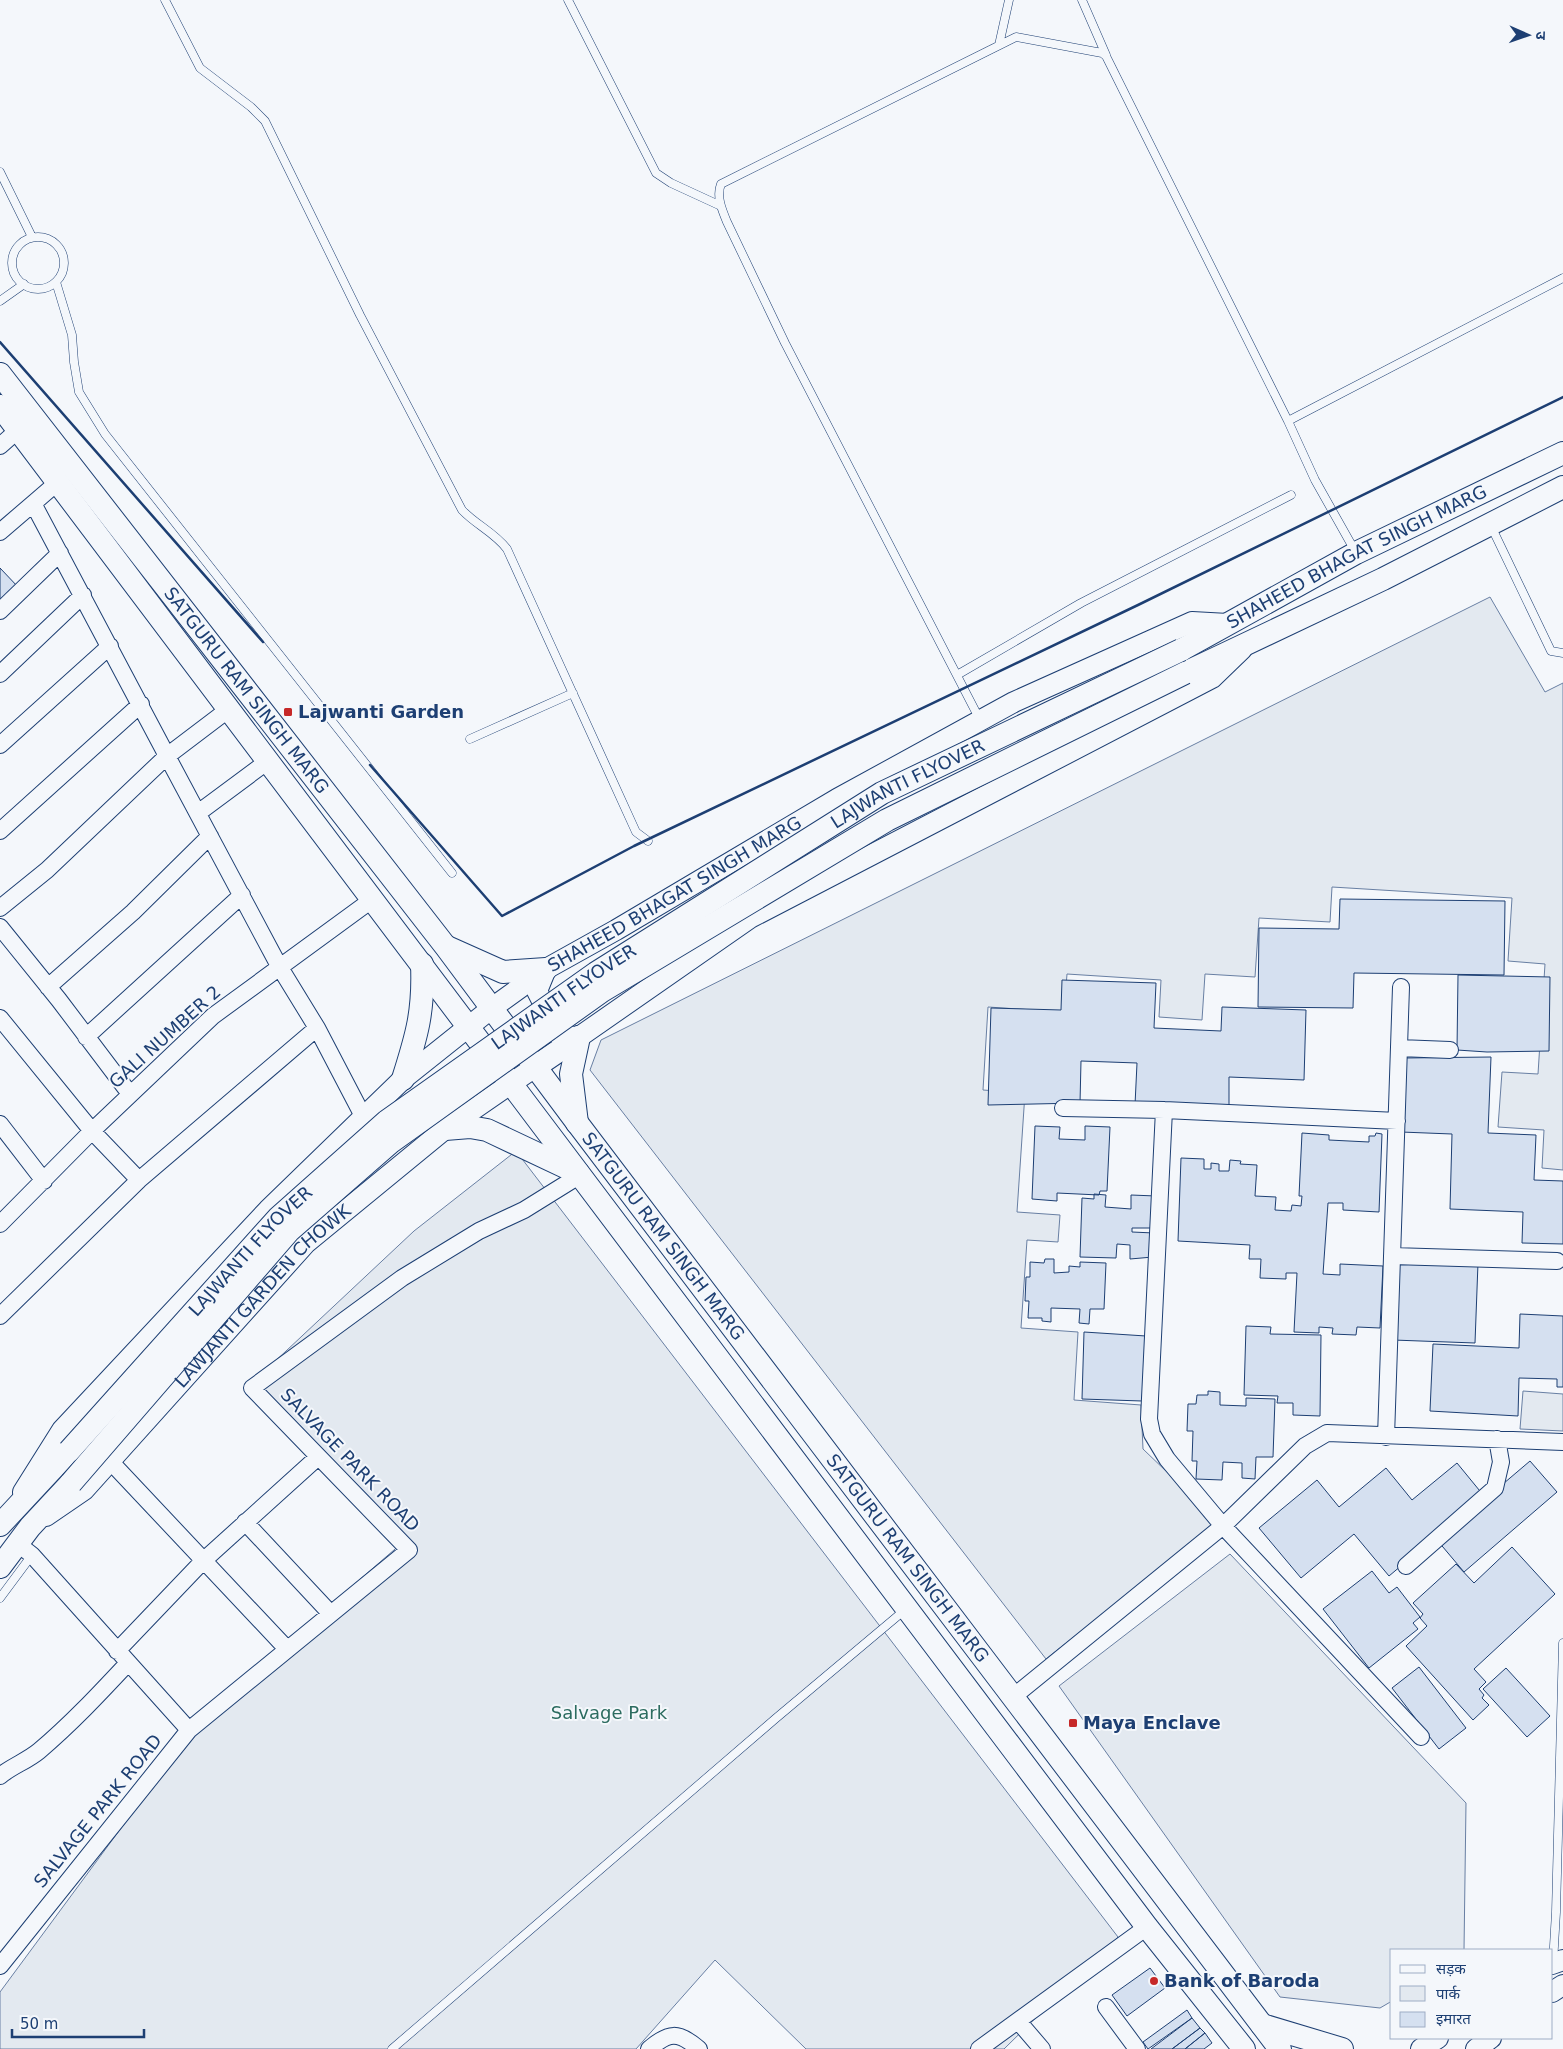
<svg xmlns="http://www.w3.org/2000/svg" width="1563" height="2049" font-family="'DejaVu Sans','Noto Sans Devanagari',sans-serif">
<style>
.green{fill:#e3e9f0;stroke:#687fa3}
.building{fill:#d5e0f0;stroke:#1d3f73}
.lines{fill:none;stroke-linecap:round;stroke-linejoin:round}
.service-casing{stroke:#1d3f73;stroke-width:9}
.minor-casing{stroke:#1d3f73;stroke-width:18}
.tertiary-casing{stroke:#1d3f73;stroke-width:22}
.secondary-casing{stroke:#1d3f73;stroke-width:24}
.service{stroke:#f4f7fb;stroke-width:8}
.minor{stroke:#f4f7fb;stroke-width:16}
.tertiary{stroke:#f4f7fb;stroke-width:20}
.secondary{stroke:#f4f7fb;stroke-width:22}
.secondary-bridge-casing{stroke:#1d3f73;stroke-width:24;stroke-linecap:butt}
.secondary-bridge{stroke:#f4f7fb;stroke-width:22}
.wall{stroke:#1d3f73;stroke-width:2.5}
.poi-dot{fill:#c62828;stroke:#f4f7fb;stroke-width:2}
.labels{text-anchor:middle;stroke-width:4;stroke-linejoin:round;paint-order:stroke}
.street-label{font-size:18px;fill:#1d3f73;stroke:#f4f7fb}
.poi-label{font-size:18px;font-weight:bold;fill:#1d3f73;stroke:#f4f7fb;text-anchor:start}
.park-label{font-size:18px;fill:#2c6c60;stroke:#f4f7fb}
</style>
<rect width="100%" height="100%" fill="#f4f7fb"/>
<path class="green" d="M1490,597L1545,692L1563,683V1170L1542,1168L1544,1130L1498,1127L1502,1072L1538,1074L1545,964L1508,961L1512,898L1332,887L1330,922L1259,918L1255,977L1205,974L1202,1020L1159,1017L1161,980L1067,974L1064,1012L988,1007L983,1090L1025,1093L1017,1212L1060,1215L1058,1242L1027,1240L1021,1328L1078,1332L1074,1400L1141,1405L1143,1449L1219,1522L1046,1659L590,1070L601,1040Z
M516,1151L1118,1937L1004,2049H806L715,1960L636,2049H0V1992L192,1732L230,1692L402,1543L254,1381L414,1231Z
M1523,1391L1563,1394V1431L1520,1429Z
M1230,1554L1466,1803L1464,1950H1392V2001L1380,2008L1280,1997L1059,1686Z"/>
<path class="building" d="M0,568L19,588L0,606Z
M1340,899L1505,901L1504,975L1354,973L1353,1008L1258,1007L1259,928L1339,929Z
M1458,975L1550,977L1549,1051L1487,1052L1457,1050Z
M1062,980L1156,983L1154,1028L1221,1031L1222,1007L1306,1010L1304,1080L1229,1077V1108L1135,1105L1137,1063L1081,1061L1080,1103L988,1105L991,1008L1061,1010Z
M1491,1057L1488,1133L1536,1135L1534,1180L1563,1181V1244L1522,1243L1523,1212L1450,1209L1452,1134L1401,1132L1404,1058Z
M1035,1126L1060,1127L1059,1139L1085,1140V1126L1110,1127L1107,1191H1100L1099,1195L1057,1193V1201L1032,1199Z
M1302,1133L1329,1135V1140L1369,1142V1136H1375L1376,1133L1382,1134L1379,1212L1343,1210V1203H1328L1323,1274L1340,1275V1264L1383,1266L1380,1328L1357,1327L1356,1335L1332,1334L1333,1328L1319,1327V1333L1294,1332L1297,1273H1286V1279L1260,1278L1261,1259H1249L1250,1245L1178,1241L1181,1158L1204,1159V1169H1211V1163L1219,1164V1171H1229L1230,1160L1241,1161L1240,1164L1257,1165L1255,1196L1276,1197L1275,1210L1291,1211L1292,1205L1301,1206L1302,1196H1299Z
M1094,1194L1106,1195L1105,1207L1131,1209V1195L1156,1196L1155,1228H1132V1232L1154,1233L1153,1257L1130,1259V1245L1117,1244L1116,1258L1080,1257L1082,1198L1094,1199Z
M1045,1259H1054V1273L1069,1272V1266L1080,1267V1262L1106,1263L1104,1309H1090L1089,1324L1079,1323L1080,1309L1051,1308V1322L1042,1321V1318H1028L1029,1301H1025L1026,1277H1030V1262L1044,1263Z
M1396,1260L1478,1263L1475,1343L1393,1340Z
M1520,1314L1563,1316V1387H1557V1379L1519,1378L1518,1416L1430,1411L1433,1344L1519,1348Z
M1246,1326L1271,1327L1270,1334L1321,1335L1320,1416L1293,1415V1403H1277L1278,1396L1244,1395Z
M1084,1332L1146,1336L1142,1401L1082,1399Z
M1208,1391L1220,1392V1405L1246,1406V1398L1275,1399L1273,1457H1256L1255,1479L1242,1478V1463L1223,1462L1222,1480L1196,1479L1197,1461H1192L1193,1431H1187L1188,1404H1196L1197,1395H1208Z
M1530,1461L1557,1492L1464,1572L1437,1540Z
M1457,1463L1484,1496L1389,1576L1354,1534L1301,1578L1259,1528L1317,1480L1339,1507L1386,1468L1412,1500Z
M1512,1547L1555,1594L1474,1669L1486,1682L1479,1689L1484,1695L1482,1698L1489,1705L1473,1720L1406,1646L1427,1626L1420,1618L1423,1614L1413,1603L1456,1564L1474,1583Z
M1372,1571L1389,1593L1397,1587L1420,1617L1413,1623L1418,1629L1369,1668L1323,1609Z
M1419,1667L1466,1728L1439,1749L1392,1688Z
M1506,1668L1550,1716L1527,1737L1483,1689Z
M1150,1968L1165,1988L1127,2016L1112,1995Z
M1187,2010L1192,2018L1148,2049L1143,2042Z
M1192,2018L1200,2028L1172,2049H1151Z
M1200,2028L1205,2033L1185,2049H1172Z
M1205,2033L1212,2043L1204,2049H1185Z"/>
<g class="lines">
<g class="service-casing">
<path id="service" d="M165,0L200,68L251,107L265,121L360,315L462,510C476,525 494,532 507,549L636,832L648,841
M568,0L656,173L671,183L721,206
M1082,0L1106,55
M999,45L1009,0
M0,172L32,237
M12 263a26 26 0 1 1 52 0a26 26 0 1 1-52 0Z
M56,282L72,335L74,362L79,392L105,434L452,873
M0,301L24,284
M1288,421L1563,278
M1491,526L1551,651L1563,653
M957,675L1081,603L1291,495
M980,720L785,343L727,222C722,210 716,196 721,184L1016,37L1102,53L1106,56L1288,421L1315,480L1355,551
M470,739L573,693
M0,1598L32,1555
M1553,1963L1556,1912L1563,1643
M392,2049L775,1719L906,1609"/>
</g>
<g class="minor-casing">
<path id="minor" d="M0,446L18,430
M58,482L36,501L35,507L167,756L279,966L317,1028L364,1118
M0,532L36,501
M0,611L60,553
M0,674L83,595
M0,745L110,646
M198,813L268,761
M0,831L141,704
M0,908L47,870L167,756L229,709
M0,927L59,1000L130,1094
M48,987L133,912L210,836
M0,1018L92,1131L139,1180
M86,1037L242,895
M1399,1048L1450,1050
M1063,1108L1164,1110L1397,1121
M1164,1110L1149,1419L1152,1434L1167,1459L1223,1526L1421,1737
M0,1124L44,1181
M0,1224L92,1131L213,1016L373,899
M1392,1256L1557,1261
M0,1316L139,1180L317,1028
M1386,1437L1401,987
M110,1461L287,1649
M245,1522L331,1614
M18,1544L32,1555L189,1730
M1406,1566L1495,1488L1501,1462L1497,1439
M117,1651L203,1561L318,1457
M1013,1697L1223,1526L1305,1446L1327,1433L1563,1442
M0,1776C12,1766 27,1761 39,1751C71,1724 99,1694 128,1663
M0,1966L189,1730L409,1550L252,1388L402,1278L479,1231L524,1210L582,1174
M1106,2007L1137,2049
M1018,2021L1042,2049
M649,2049C669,2032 678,2031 699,2049
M979,2049L1147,1927"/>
</g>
<g class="tertiary-casing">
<g id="tertiary">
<path d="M546,969L537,991L560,1036L579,1037L750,918L1212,678L1242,649"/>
<path id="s1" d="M23,1492L62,1430L268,1210L403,1079L492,1008L546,969L616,930L837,799L1014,702L1192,622L1228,624"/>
<path id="s2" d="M46,1516L84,1490L306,1243L445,1129L535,1067"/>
<path d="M1552,1964L1563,1960"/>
<path d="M1552,1992L1563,1985"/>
<path d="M1421,2049L1438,2038"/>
<path d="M1476,2049L1491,2038"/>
</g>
</g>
<g class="secondary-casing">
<g id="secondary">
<path id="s3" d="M0,374L446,947L578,1124L1280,2049"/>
<path d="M0,406L1147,1927L1244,2049"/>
<path id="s4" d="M1181,650L1356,553L1563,453"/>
<path d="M1185,673L1383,579L1563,487"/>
<path d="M447,947L503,972L546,969"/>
<path d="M535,1067L579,1037"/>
<path d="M403,1079C417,1035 424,1011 422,964"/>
<path d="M577,1123L571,1074L579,1037"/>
<path d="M445,1129L470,1127L487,1130L578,1173"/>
<path d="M0,1525L69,1451"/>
<path d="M0,1567L30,1527L71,1483"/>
<path d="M1262,2025L1342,2049"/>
</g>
</g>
<use href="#service" class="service"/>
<use href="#minor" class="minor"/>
<use href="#tertiary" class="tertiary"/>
<use href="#secondary" class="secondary"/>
<g class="secondary-bridge-casing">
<g id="secondary-bridge">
<path id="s5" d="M69,1451L278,1218L387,1121L596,973L882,793L1181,650"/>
<path d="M71,1483L289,1231L391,1142L602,991L887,820L1185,673"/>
</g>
</g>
<use href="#secondary-bridge" class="secondary-bridge"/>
<path class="wall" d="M0,342L263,642
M370,765L502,916L634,846L1138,605L1563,397"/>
</g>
<g class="poi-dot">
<rect x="283" y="707" width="10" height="10" rx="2.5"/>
<rect x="1068" y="1718" width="10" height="10" rx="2.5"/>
<circle cx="1154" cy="1981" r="5"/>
</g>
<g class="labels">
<g class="street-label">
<text dy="6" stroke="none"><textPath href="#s4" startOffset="199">SHAHEED BHAGAT SINGH MARG</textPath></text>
<text dy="6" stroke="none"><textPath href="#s3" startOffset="401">SATGURU RAM SINGH MARG</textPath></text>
<text dy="6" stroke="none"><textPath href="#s5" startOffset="1080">LAJWANTI FLYOVER</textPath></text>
<text dy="6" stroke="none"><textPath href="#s1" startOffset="892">SHAHEED BHAGAT SINGH MARG</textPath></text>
<text dy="6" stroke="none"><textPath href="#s5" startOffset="675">LAJWANTI FLYOVER</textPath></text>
<text transform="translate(165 1037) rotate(-42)" y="6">GALI NUMBER 2</text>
<text dy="6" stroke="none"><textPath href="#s3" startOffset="1088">SATGURU RAM SINGH MARG</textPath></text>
<text dy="6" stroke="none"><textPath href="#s5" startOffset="270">LAJWANTI FLYOVER</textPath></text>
<text dy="6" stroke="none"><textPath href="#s2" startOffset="310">LAWJANTI GARDEN CHOWK</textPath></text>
<text transform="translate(350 1460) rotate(46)" y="6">SALVAGE PARK ROAD</text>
<text dy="6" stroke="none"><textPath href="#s3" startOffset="1492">SATGURU RAM SINGH MARG</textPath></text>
<text transform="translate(98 1811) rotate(-51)" y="6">SALVAGE PARK ROAD</text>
</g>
<g class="poi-label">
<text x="298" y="718">Lajwanti Garden</text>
<text x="1083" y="1729">Maya Enclave</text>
<text x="1164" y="1987">Bank of Baroda</text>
</g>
<g class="park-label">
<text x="609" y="1719">Salvage Park</text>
</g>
</g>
<rect x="1390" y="1949" width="162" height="90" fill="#f4f7fb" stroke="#9eadc5"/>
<rect x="1400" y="1965" width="25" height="8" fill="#f4f7fb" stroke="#9eadc5"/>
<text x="1436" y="1974" font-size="15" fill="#1d3f73">सड़क</text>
<rect x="1400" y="1986" width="25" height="15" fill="#e3e9f0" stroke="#9eadc5"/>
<text x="1436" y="1999" font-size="15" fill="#1d3f73">पार्क</text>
<rect x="1400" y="2012" width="25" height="15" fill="#d5e0f0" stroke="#9eadc5"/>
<text x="1436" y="2024" font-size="15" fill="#1d3f73">इमारत</text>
<g transform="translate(1528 35) rotate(92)" stroke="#f4f7fb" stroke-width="4" paint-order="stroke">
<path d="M0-4L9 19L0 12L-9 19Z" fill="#1d3f73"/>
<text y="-8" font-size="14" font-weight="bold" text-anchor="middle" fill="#1d3f73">उ</text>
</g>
<path d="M12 2029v8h132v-8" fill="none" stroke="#1d3f73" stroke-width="2.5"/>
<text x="20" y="2029" font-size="15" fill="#1d3f73" stroke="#f4f7fb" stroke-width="4" paint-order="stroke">50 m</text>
</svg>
